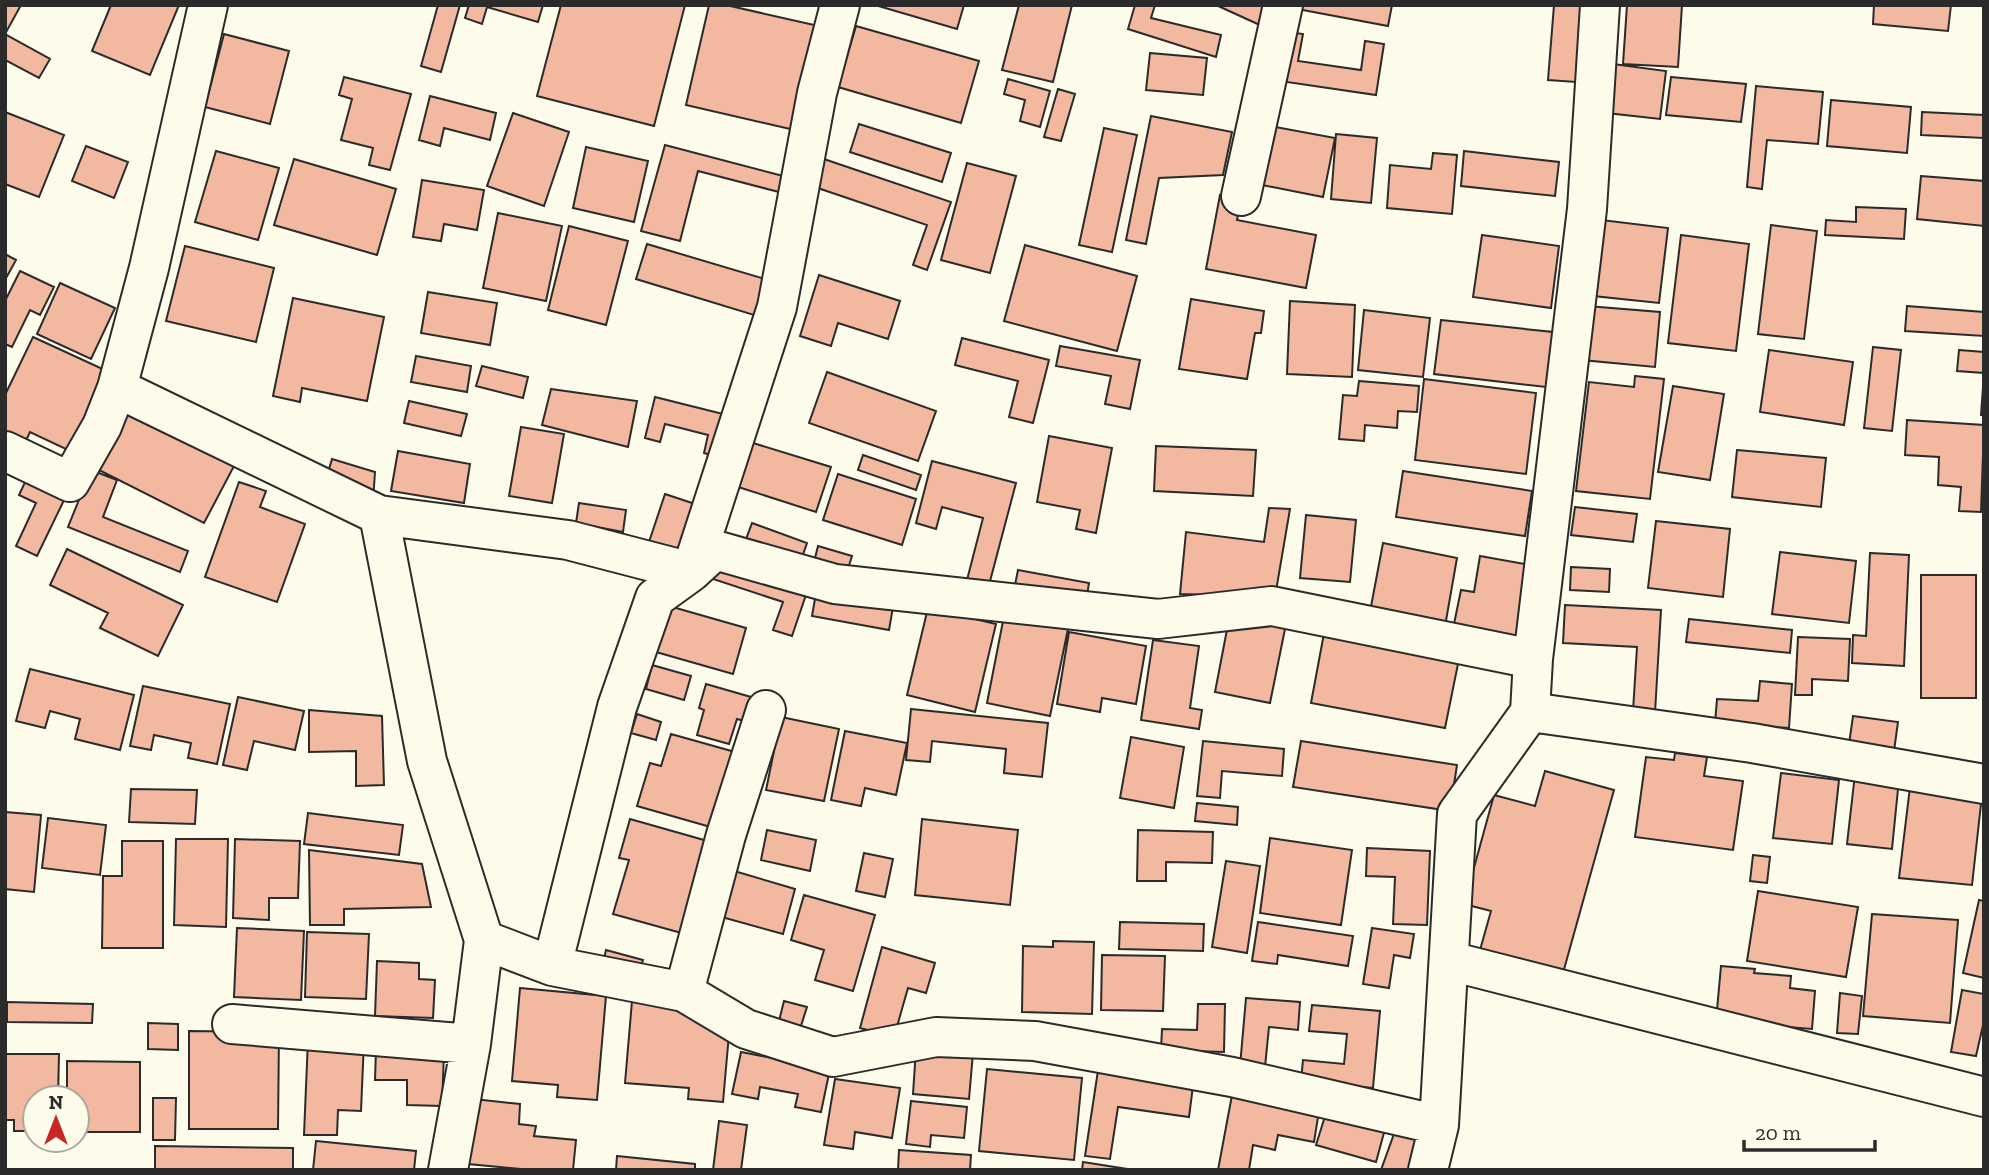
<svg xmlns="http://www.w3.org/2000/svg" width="1989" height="1175" font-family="'Zilla Slab',serif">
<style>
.building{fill:#f2b8a0;stroke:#2b2b2b;stroke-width:2}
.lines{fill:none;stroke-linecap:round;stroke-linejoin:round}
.minor-casing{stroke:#2b2b2b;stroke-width:42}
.minor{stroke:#fdfbea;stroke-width:38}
</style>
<rect width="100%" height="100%" fill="#fdfbea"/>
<path class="building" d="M5,5H21L5,34L50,59L39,78L5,60Z
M111,5H179L150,75L92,51Z
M438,5H460L441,72L421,66Z
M469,5H543L538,22L487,7L482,24L465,18Z
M561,5H685L654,126L537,96Z
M709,5H726L823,27L799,131L686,105Z
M875,5H964L957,29Z
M1019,5H1072L1053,82L1002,70Z
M1135,5H1155L1151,18L1221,35L1216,57L1128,29Z
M1216,5H1267L1262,26Z
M1293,5H1392L1388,26L1292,8Z
M1554,5H1582L1576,82L1548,80Z
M1627,5H1682L1678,67L1623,64Z
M1874,5H1951L1948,31L1873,24Z
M856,26L979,61L961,123L838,87Z
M1288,32L1303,34L1298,61L1361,70L1365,41L1384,44L1376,95L1280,81Z
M224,34L289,51L270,124L205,107Z
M1150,53L1207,58L1203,95L1146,90Z
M1613,64L1666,71L1660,119L1607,113Z
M344,77L411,94L390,170L369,165L373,148L341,140L352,99L339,95Z
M1671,77L1746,84L1741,122L1666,115Z
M1008,79L1050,91L1040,127L1020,121L1025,100L1004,94Z
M1756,86L1823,92L1818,144L1767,140L1762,189L1747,187Z
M1058,89L1075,94L1061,141L1044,137Z
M430,96L496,113L490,140L444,128L440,146L419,140Z
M1831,100L1911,107L1907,153L1827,146Z
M5,112L64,135L39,197L5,184Z
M1922,112L1984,115V138L1921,135Z
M513,113L569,132L544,206L487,186Z
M1151,116L1232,132L1223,175L1159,178L1146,244L1126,240Z
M859,124L951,153L942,182L850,152Z
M1259,124L1335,138L1323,197L1247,182Z
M1104,128L1137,135L1112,252L1079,245Z
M1336,134L1377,138L1371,203L1331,199Z
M665,145L783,176L779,192L698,171L680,241L641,231Z
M86,146L128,162L114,198L72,181Z
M586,147L648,161L634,222L573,208Z
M216,151L279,168L258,240L195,222Z
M1464,151L1559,162L1555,196L1461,186Z
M1433,153L1457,155L1452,214L1387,208L1390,165L1431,169Z
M818,157L951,202L927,270L913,265L927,225L809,185Z
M294,159L396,189L377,255L274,225Z
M967,163L1016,176L990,273L941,260Z
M1921,176L1984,181V226L1917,219Z
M422,180L484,190L477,230L444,224L441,241L413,237Z
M1220,195L1241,199L1237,220L1316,235L1306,288L1206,269Z
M1856,207L1906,209L1904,239L1825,235L1826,220L1856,222Z
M498,213L562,226L546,301L483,288Z
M1593,219L1668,228L1659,303L1584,295Z
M1771,225L1817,231L1804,339L1758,334Z
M569,226L628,241L606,325L548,310Z
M1482,235L1559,246L1551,308L1473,297Z
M1681,235L1749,244L1736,351L1668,343Z
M647,244L775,282L764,318L636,279Z
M1025,245L1137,276L1117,351L1004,321Z
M185,246L274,268L256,342L166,321Z
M5,254L16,260L5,280Z
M20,271L54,287L40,315L30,310L12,347L5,344V301Z
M819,275L900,301L888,339L838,323L831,346L800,336Z
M60,283L115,308L91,359L37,334Z
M428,292L497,303L490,345L421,333Z
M293,298L384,317L367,401L302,388L300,402L273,396Z
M1191,299L1264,311L1261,333H1255L1247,379L1179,369Z
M1290,301L1355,305L1352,377L1287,374Z
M1587,306L1660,312L1655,367L1582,360Z
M1907,306L1984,312V336L1905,331Z
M1364,310L1430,318L1423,377L1358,370Z
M1441,320L1553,332L1546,387L1434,374Z
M33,337L107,371L70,451L30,432L22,449L5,441V395Z
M962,338L1049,360L1033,423L1009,417L1018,381L955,365Z
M1060,346L1140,360L1130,409L1105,404L1111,376L1056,366Z
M1873,347L1901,350L1892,431L1864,428Z
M1769,350L1853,362L1844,425L1760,412Z
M1959,350L1984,352V415H1981L1984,373L1957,371Z
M416,356L471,366L467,392L411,382Z
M482,366L528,377L523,398L476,386Z
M827,372L936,411L918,461L809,423Z
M1635,376L1664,379L1650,499L1576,491L1589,382L1634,387Z
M1424,379L1536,393L1526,474L1415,460Z
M1359,381L1419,386L1417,412L1398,411L1397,428L1365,425L1364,441L1339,439L1343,395L1357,396Z
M1673,386L1724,394L1710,480L1658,472Z
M551,389L637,401L628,447L542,425Z
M655,397L727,415L717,457L704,453L708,435L665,424L660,442L645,438Z
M409,401L467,414L461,436L404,423Z
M126,412L234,466L204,523L97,469Z
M1907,420L1984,425L1981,512L1959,511L1961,487L1938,485L1939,457L1905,455Z
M521,427L564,434L552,503L509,496Z
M1049,436L1112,448L1096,533L1076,529L1080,510L1037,502Z
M740,439L831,467L816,512L726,483Z
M1156,446L1256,450L1253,496L1154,491Z
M1737,450L1826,458L1821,507L1732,497Z
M398,451L470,464L464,503L391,491Z
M863,455L921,475L916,490L858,470Z
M332,459L375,472L373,501L324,486Z
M932,461L1016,483L989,585L967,580L983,518L942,507L936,529L916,523Z
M91,470L117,480L103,517L188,551L180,572L68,527Z
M1403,471L1532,491L1525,536L1396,517Z
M838,474L916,499L902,545L823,520Z
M27,478L66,496L37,556L16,546L36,503L19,495Z
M239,482L266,491L260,507L305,524L277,602L205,577Z
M665,494L704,507L688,554L649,542Z
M579,503L626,510L623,532L576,523Z
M1575,507L1637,514L1633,542L1571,535Z
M1269,508L1290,509L1275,597L1180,594L1186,532L1264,542Z
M1306,515L1356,520L1350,582L1300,578Z
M1656,521L1730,529L1723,597L1648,588Z
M752,523L807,543L800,563L745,542Z
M1383,543L1457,558L1444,632L1369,617Z
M818,546L852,556L846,575L813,566Z
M67,549L183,605L158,656L100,628L108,613L50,585Z
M1780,552L1856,561L1849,623L1772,614Z
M1870,553L1909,555L1904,666L1852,663L1853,635L1866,636Z
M716,555L809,586L792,636L773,630L783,602L701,575Z
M1480,556L1536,566L1523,637L1454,624L1461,590L1474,592Z
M1571,567L1610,569L1609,592L1570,590Z
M1018,570L1089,583L1086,602L1014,590Z
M1921,575H1976V698H1921Z
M816,593L893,607L889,630L812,616Z
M1565,605L1661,610L1655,713L1633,711L1637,647L1563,643Z
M669,606L746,628L733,674L656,652Z
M928,608L996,624L975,712L907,695Z
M1230,614L1286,624L1270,703L1215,692Z
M1004,616L1068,629L1050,716L987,703Z
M1689,619L1792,630L1790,653L1686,642Z
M1325,628L1460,654L1445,728L1311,703Z
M1069,632L1146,646L1136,704L1102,698L1100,712L1057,704Z
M1798,637L1850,639L1848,681L1812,679V695H1795Z
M1153,640L1199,646L1190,708L1202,710L1199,729L1141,720Z
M652,665L691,676L684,700L646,689Z
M30,669L134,695L120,750L75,739L80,719L50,711L45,728L16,721Z
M1760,681L1792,684L1789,728L1715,723L1717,699L1758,701Z
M706,684L758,699L752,723L737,719L729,744L697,735L704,710L699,708Z
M143,686L230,704L217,764L188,758L191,743L154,735L151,750L130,746Z
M238,697L304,711L295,750L254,741L247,770L223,765Z
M911,709L1048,723L1042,777L1004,773L1006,749L932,741L930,762L906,760Z
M309,710L382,716L384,785L356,786V751L309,752Z
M637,714L661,722L656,740L631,733Z
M1853,716L1898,722L1894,751L1849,744Z
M781,717L839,729L824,801L766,790Z
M845,731L907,743L896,795L865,788L861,806L831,800Z
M671,734L735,752L714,828L637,806L650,763L661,766Z
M1131,737L1184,747L1174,808L1120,798Z
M1203,741L1284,749L1282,776L1222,771L1220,798L1197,796Z
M1301,741L1457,765L1450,811L1293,787Z
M1675,753L1707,757L1704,776L1743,781L1733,850L1635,837L1646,757L1674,760Z
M1545,771L1614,790L1563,973L1480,950L1491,911L1464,904L1494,795L1535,806Z
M1781,773L1839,780L1832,844L1773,838Z
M1855,774L1899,779L1892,849L1847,844Z
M1910,787L1982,795L1972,885L1899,878Z
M131,789L197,790L195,824L129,822Z
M1197,803L1238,807L1237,825L1195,821Z
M5,812L41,815L34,892L5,889Z
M308,813L403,825L399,855L304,844Z
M48,818L106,825L100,875L42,868Z
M630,819L711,842L685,934L613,914L629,860L619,858Z
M922,819L1018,830L1010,905L915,895Z
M767,830L816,840L810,871L761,860Z
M1138,830L1213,832L1212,863L1166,862V881H1137Z
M1270,838L1352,850L1341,925L1260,913Z
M176,839H228L226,927L174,925Z
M235,839L300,841L298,898H269V920L233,918Z
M122,841H163V948H102L103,876H122Z
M1367,848L1430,851L1427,925L1393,924L1395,877L1366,876Z
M309,850L422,864L431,907L344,909V925H310Z
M864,853L893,859L885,897L856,891Z
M1753,855L1770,857L1767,883L1750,881Z
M1226,861L1260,866L1247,953L1212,947Z
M724,868L795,889L783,934L711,914Z
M1758,891L1858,907L1846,977L1747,961Z
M804,895L875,915L853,991L815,980L824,950L791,940Z
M1979,900L1984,901V978L1963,973Z
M1872,914L1958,920L1950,1023L1863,1016Z
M1120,922L1204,924L1203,951L1119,949Z
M1258,922L1353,936L1348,966L1278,955L1277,964L1252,961Z
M237,928L304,931L301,1000L234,997Z
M1372,928L1414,934L1410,958L1394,955L1389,988L1363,984Z
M307,932L369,934L366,999L305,997Z
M1053,941L1094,942L1092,1014L1022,1012L1023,946L1053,947Z
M882,947L935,963L926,993L908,988L894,1037L860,1028Z
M606,950L643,960L638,978L602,967Z
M1102,955L1165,956L1163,1011L1101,1010Z
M377,961L419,963V979L435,980L433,1018L375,1016Z
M1721,966L1755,969L1754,973L1791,976L1790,988L1815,991L1812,1029L1716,1021Z
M520,988L606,996L597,1100L557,1097L558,1085L512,1081Z
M1962,990L1984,994V1021L1976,1056L1951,1052Z
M1840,993L1862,996L1858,1034L1837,1033Z
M1246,998L1300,1002L1298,1030L1269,1027L1265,1067L1240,1066Z
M632,1001L693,1006L729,1034L723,1102L688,1099L689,1088L625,1083Z
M784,1001L807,1007L798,1035L777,1029Z
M7,1002L93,1004L92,1023L7,1022Z
M1198,1004H1225L1224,1052L1161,1050L1162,1029L1197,1030Z
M1312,1005L1380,1011L1373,1088L1301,1081L1303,1060L1344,1064L1347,1034L1309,1031Z
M148,1023L178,1024V1050L148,1049Z
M189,1031L279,1032L278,1129H189Z
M308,1039L364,1041L361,1111L338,1110L337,1135H304Z
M376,1049L444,1052L442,1106L407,1105V1080H375Z
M916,1049L973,1053L969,1099L913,1094Z
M741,1052L830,1069L821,1112L795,1107L798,1094L760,1087L758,1099L732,1094Z
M5,1054H59L58,1098H35V1131H14V1120H5Z
M67,1061L140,1062V1132H77V1098H67Z
M1099,1064L1194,1078L1189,1117L1118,1107L1110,1159L1085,1156Z
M987,1069L1082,1078L1074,1160L979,1151Z
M835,1079L900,1088L892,1138L855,1132L853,1149L824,1145Z
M1232,1095L1319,1111L1314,1142L1278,1135L1275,1150L1253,1145L1249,1170H1218Z
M153,1098H176L175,1140H153Z
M474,1099L520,1104L519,1124L536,1126L534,1136L576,1140L573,1170H531L468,1164Z
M911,1101L967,1107L964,1138L931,1135L930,1147L906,1144Z
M1326,1113L1385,1129L1376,1162L1316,1145Z
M719,1121L747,1125L741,1170H713Z
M1395,1131L1421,1140L1410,1170H1381Z
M316,1141L416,1151L414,1170H313Z
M155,1146L293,1148V1170H155Z
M899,1150L971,1155L970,1170H898Z
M617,1156L695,1164V1170H616Z
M1083,1162L1134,1170H1082Z"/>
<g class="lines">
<g class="minor-casing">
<path id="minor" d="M1241,196L1283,5
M117,388L379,515L568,540L691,572L715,550L835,584L1158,619L1272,606L1533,659
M5,451L70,482L102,426L117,388L149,268L208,5
M379,515L427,761L484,940L471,1044L448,1170
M1530,712L1752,743L1984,784
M484,940L552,966L684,992L746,1029L833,1057L936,1037L1035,1041L1232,1077L1439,1125
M1450,961L1984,1097
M552,966L617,707L655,598L691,572L777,307L817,93L840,5
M684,992L726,835L766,710
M232,1024L471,1044
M1428,1170L1439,1125L1457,814L1530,712L1533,659L1587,209L1600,5"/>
</g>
<use href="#minor" class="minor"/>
</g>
<rect width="1989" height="1175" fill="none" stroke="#2b2b2b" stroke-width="14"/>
<g transform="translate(56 1119)"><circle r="33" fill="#fdfbea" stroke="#a9a89e" stroke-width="2"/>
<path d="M0-5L12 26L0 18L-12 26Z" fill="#c62828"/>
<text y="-10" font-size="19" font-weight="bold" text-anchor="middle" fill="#2b2b2b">N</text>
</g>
<path d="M1744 1140v10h131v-10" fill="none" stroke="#2b2b2b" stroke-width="3.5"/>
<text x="1755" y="1140" font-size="21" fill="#2b2b2b" stroke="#fdfbea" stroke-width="5" paint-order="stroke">20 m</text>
</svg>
